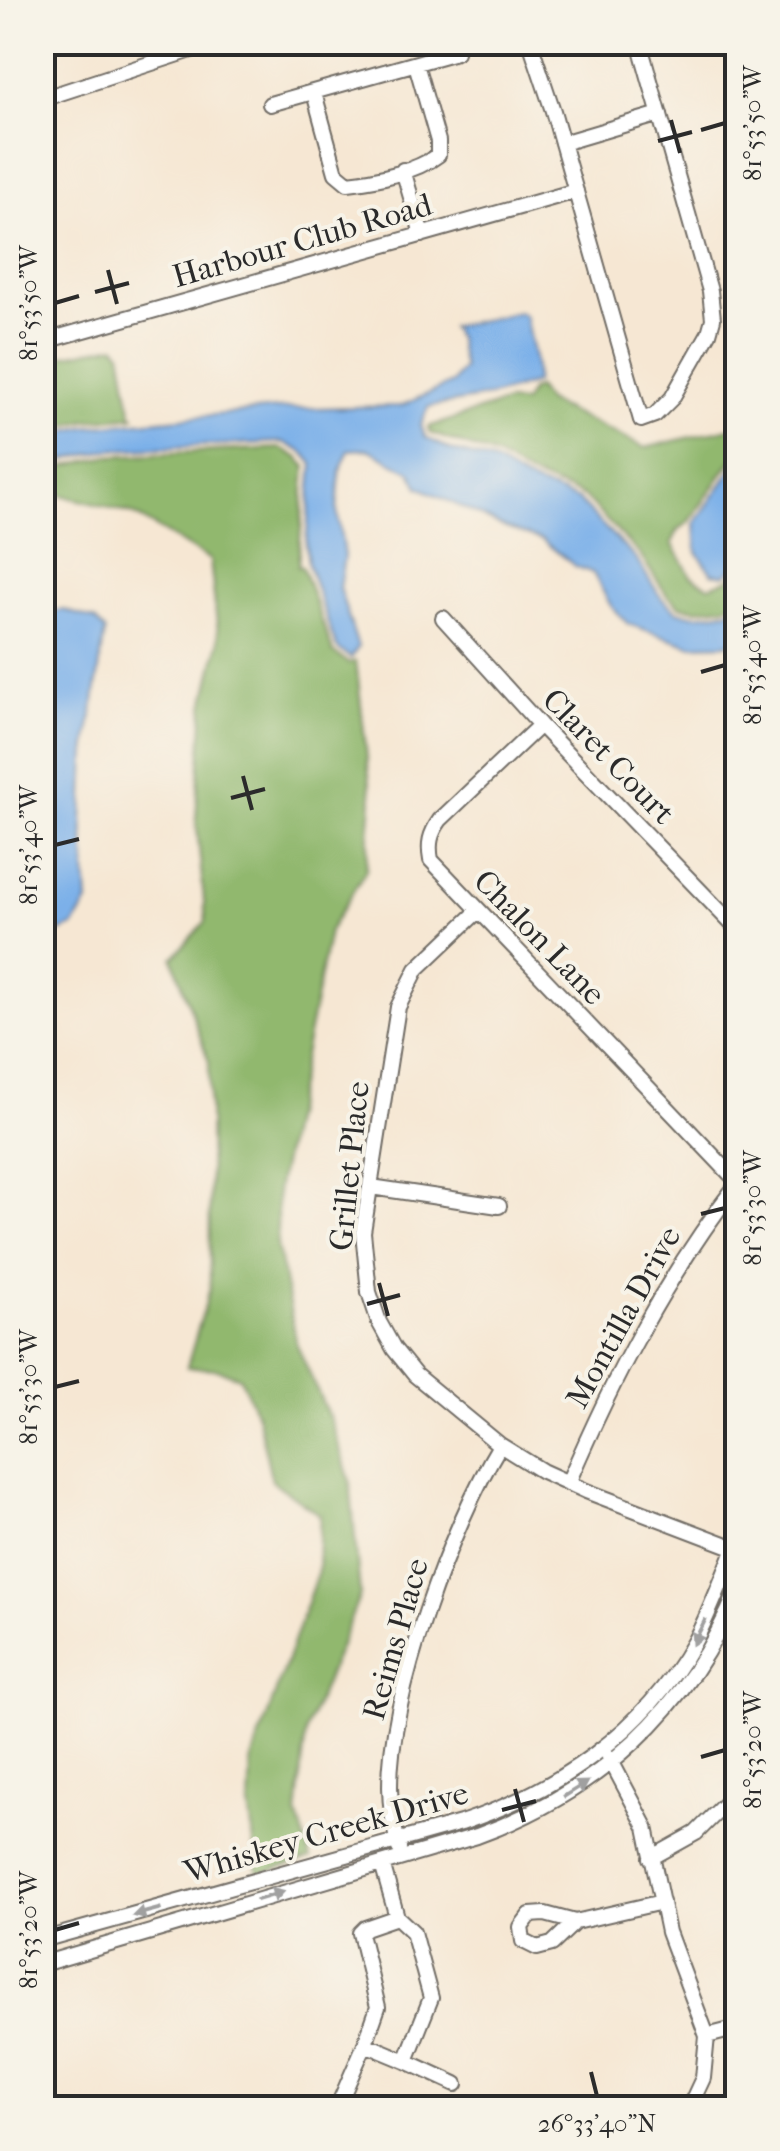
<svg xmlns="http://www.w3.org/2000/svg" width="780" height="2151" font-family="'IM FELL French Canon',serif">
<style>
.forest{fill:#91b86e;stroke:#5e724c;stroke-width:2.5}
.water{fill:#7bb0e9;stroke:#536e8a;stroke-width:2.5}
.lines{fill:none;stroke-linecap:round;stroke-linejoin:round}
.minor-casing{stroke:#726d66;stroke-width:18}
.minor{stroke:#fff;stroke-width:14}
.oneway{fill:#a0a0a0}
.ticks{fill:none;stroke:#2b2b2b;stroke-width:4}
.labels{text-anchor:middle;stroke-width:8;stroke-linejoin:round;paint-order:stroke}
.street-label{font-size:32px;fill:#2b2b2b;stroke:#f7f3e8}
.neatline{fill:none;stroke:#2b2b2b;stroke-width:4}
.ticks-label{font-size:25px;text-anchor:middle;fill:#2b2b2b}
</style>
<rect width="100%" height="100%" fill="#f7f3e8"/>
<filter id="ink" filterUnits="userSpaceOnUse"><feTurbulence type="fractalNoise" baseFrequency=".01" numOctaves="2"/><feDisplacementMap in="SourceGraphic" scale="20" xChannelSelector="R" yChannelSelector="G"/><feConvolveMatrix kernelMatrix="1 2 1 2 8 2 1 2 1" color-interpolation-filters="sRGB"/></filter>
<filter id="wash" filterUnits="userSpaceOnUse"><feTurbulence type="fractalNoise" baseFrequency=".0048" numOctaves="4" result="noise"/><feDisplacementMap in="SourceGraphic" scale="40" xChannelSelector="R" yChannelSelector="G"/><feGaussianBlur stdDeviation="2.25" result="paint"/><feColorMatrix in="noise" values="0 0 0 0 0 0 0 0 0 0 0 0 0 0 0 0 0 1.4 0 .05"/><feComposite in="paint" operator="in"/></filter>
<g filter="url(#wash)">
<rect width="100%" height="100%" fill="#f6e7d3"/>
<path class="forest" d="M115,345L121,351L132,415L136,416L84,421L43,431V360Z
M537,388L546,401L645,448L737,426L734,457L689,522L678,530L672,543L691,576L709,586L729,579L737,571V599L725,606L696,609L680,606L667,595L640,555L583,496L528,475L496,456L430,433L428,427L507,402L523,403L531,390Z
M281,448L299,458L306,466L298,567L302,566L333,652L349,663L356,661L372,801L366,870L329,931L277,1190V1245L297,1345L332,1424L350,1481L360,1595L306,1730L297,1814L311,1859L258,1874L249,1806L251,1763L318,1571L320,1515L272,1481L257,1415L240,1377L217,1369L187,1367L210,1288L209,1062L173,958L206,921L196,818L204,706L219,642L210,560L133,514L54,493L43,495V471L109,456Z"/>
<path class="water" d="M519,312L525,316L535,363V383L491,396L428,407L421,425L425,437L451,450L494,462L525,480L578,500L636,559L662,599L677,611L696,615L727,611L737,606V639L726,644L690,645L628,624L611,606L593,573L575,566L542,540L506,528L419,487L411,472L368,449L349,450L340,471L337,510L344,556L339,588L358,647L351,658L338,649L333,638L308,564L306,545L313,464L304,453L283,442L108,450L43,465V436L85,427L278,409L401,406L452,383L463,368L457,338L450,327Z
M737,462V564L725,575L712,573L697,552L695,523Z
M64,610L95,620L105,631L86,753L83,819L88,902L74,926L46,937L42,936L43,613Z"/>
</g>
<g filter="url(#ink)">
<g class="lines">
<g class="minor-casing">
<path id="minor" d="M530,42L553,111L641,420L655,415L672,398L709,333L713,319L710,291L639,42
M314,93L336,173L348,183C376,180 416,172 438,155V141L416,64
M42,99L216,42
M270,104L456,52
M562,143L660,114
M403,170L422,235
M42,342L576,191
M443,618L540,725L738,930
M540,725L440,820C430,834 428,844 431,860L738,1182
M478,911L417,969L398,1007L363,1232L369,1292L379,1322L394,1349L415,1375L500,1445L542,1471L586,1491L738,1549
M371,1187L499,1206
M568,1483C614,1376 666,1276 738,1183
M609,1757L646,1827L668,1932L707,2036L703,2078L689,2108
M399,1848C394,1828 390,1808 390,1787C390,1692 451,1526 500,1445
M651,1858L696,1833L738,1791
M382,1864L397,1917L413,1932L431,1998L406,2061L456,2084
M545,1914L575,1922L552,1944L537,1948L523,1941L521,1927L530,1915Z
M575,1922L662,1902
M42,1940L461,1823C557,1791 644,1732 694,1642C711,1611 723,1576 737,1543
M42,1964L477,1836C598,1792 689,1710 738,1589
M707,2036L738,2028
M365,2044L378,2007L360,1933L365,1928L397,1917
M337,2108L365,2044L406,2061"/>
</g>
<use href="#minor" class="minor"/>
</g>
<defs><path id="oneway-solid" d="M-6-.8H1V-3.2L6.5 0L1 3.2V.8H-6Z" transform="scale(2.5)"/></defs>
<g class="oneway">
<use href="#oneway-solid" transform="translate(699 1632) rotate(117)"/>
<use href="#oneway-solid" transform="translate(576 1789) rotate(-32)"/>
<use href="#oneway-solid" transform="translate(270 1896) rotate(-17)"/>
<use href="#oneway-solid" transform="translate(147 1912) rotate(165)"/>
</g>
</g>
<path class="ticks" d="M671,120L680,153M701,130L725,123M658,141L692,132M108,270L117,304M95,292L129,283M55,303L79,296M701,672L725,665M243,776L252,810M231,798L265,789M55,845L79,839M701,1214L725,1208M379,1283L388,1316M367,1304L400,1295M55,1387L79,1381M701,1757L725,1750M515,1789L524,1822M502,1810L536,1801M55,1930L79,1923M591,2072L597,2096"/>
<g class="labels">
<g class="street-label">
<text transform="translate(302 240) rotate(-16)" y="11">Harbour Club Road</text>
<text transform="translate(609 756) rotate(46)" y="11">Claret Court</text>
<text transform="translate(540 937) rotate(46)" y="11">Chalon Lane</text>
<text transform="translate(349 1166) rotate(-84)" y="11">Grillet Place</text>
<text transform="translate(623 1317) rotate(-61)" y="11">Montilla Drive</text>
<text transform="translate(395 1639) rotate(-74)" y="11">Reims Place</text>
<text transform="translate(326 1832) rotate(-16)" y="11">Whiskey Creek Drive</text>
</g>
</g>
<rect width="780" height="2151" fill="none" stroke="#f7f3e8" stroke-width="110"/>
<rect x="55" y="55" width="670" height="2041" class="neatline"/>
<g class="ticks-label">
<text transform="translate(752 123) rotate(-90)" y="9">81°53'50"W</text>
<text transform="translate(28 303) rotate(-90)" y="9">81°53'50"W</text>
<text transform="translate(752 665) rotate(-90)" y="9">81°53'40"W</text>
<text transform="translate(28 845) rotate(-90)" y="9">81°53'40"W</text>
<text transform="translate(752 1208) rotate(-90)" y="9">81°53'30"W</text>
<text transform="translate(28 1387) rotate(-90)" y="9">81°53'30"W</text>
<text transform="translate(752 1750) rotate(-90)" y="9">81°53'20"W</text>
<text transform="translate(28 1930) rotate(-90)" y="9">81°53'20"W</text>
<text x="597" y="2132">26°33'40"N</text>
</g>
</svg>
